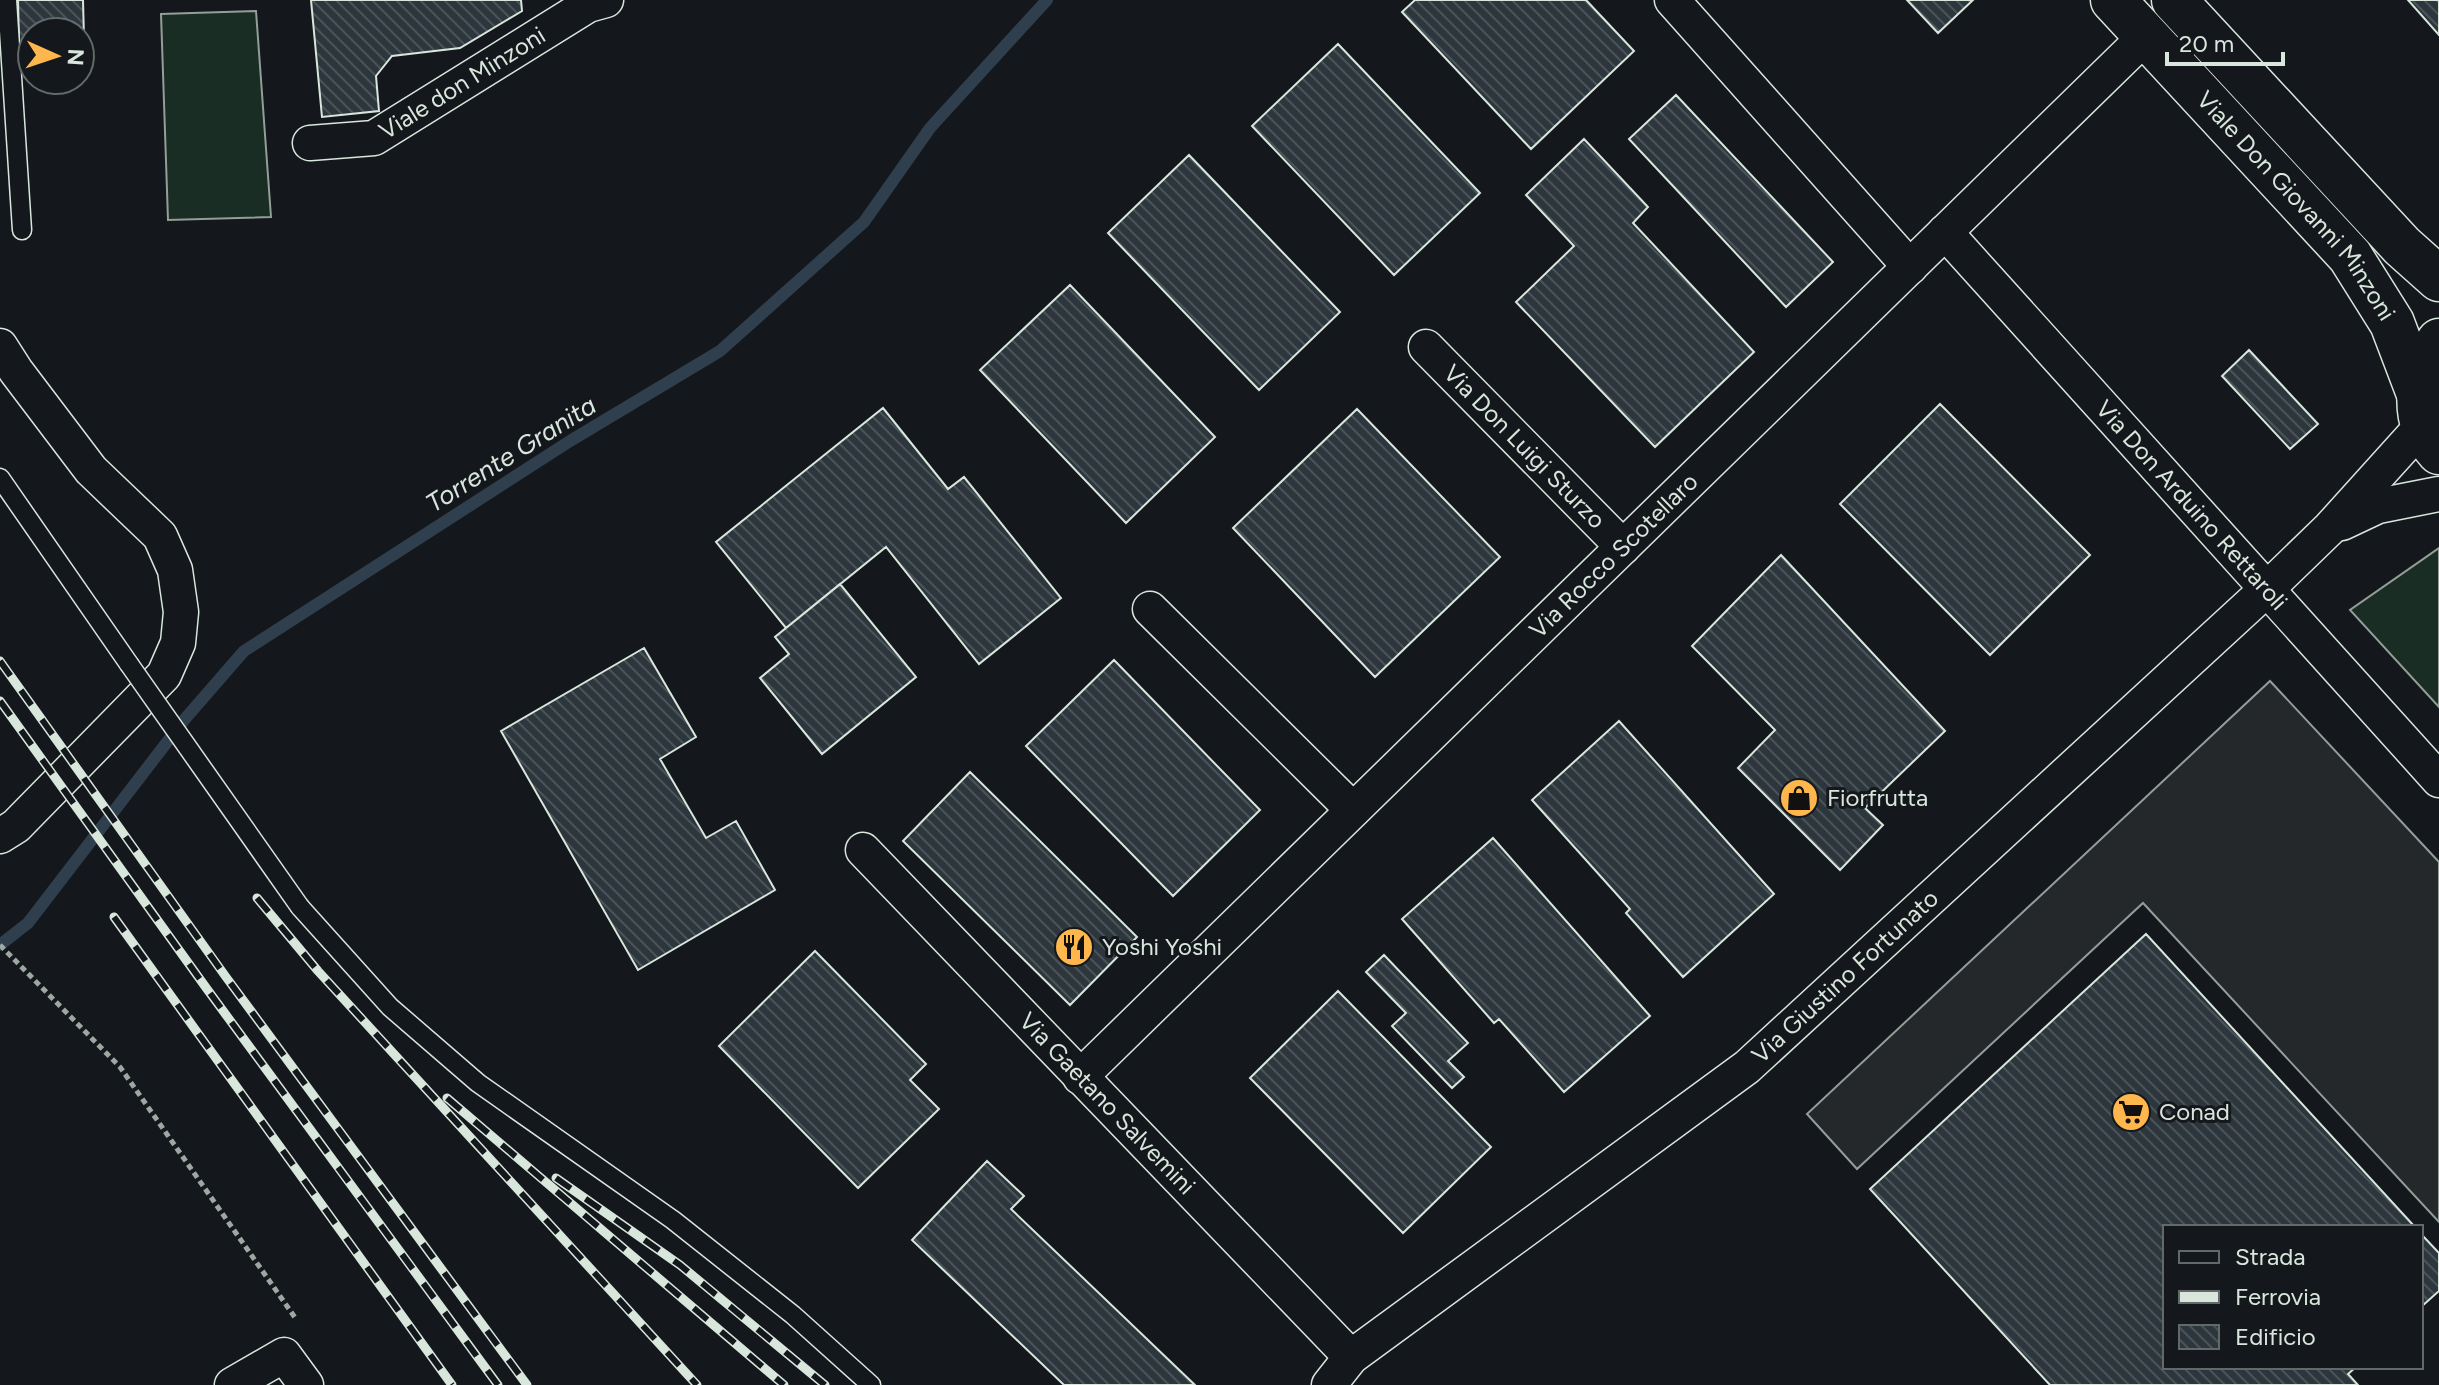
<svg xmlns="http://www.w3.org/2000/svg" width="2439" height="1385" font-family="Figtree,sans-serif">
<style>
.grass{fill:#1a2d24;stroke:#939e99;stroke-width:2}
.parking{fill:#24282b;stroke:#939e99;stroke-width:2}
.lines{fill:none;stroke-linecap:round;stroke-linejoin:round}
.stream{stroke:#2f3f4d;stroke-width:12}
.building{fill:url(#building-back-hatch);stroke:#d8e6dc;stroke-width:2}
.lane-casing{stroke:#d8e6dc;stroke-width:21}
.street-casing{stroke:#d8e6dc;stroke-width:37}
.secondary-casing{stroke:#d8e6dc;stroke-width:47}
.path{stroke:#9da8a2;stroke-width:5;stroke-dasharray:6 4;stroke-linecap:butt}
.lane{stroke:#14181c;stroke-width:18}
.street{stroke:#14181c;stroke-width:34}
.secondary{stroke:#14181c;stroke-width:44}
.rail-casing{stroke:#d8e6dc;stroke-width:9}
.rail{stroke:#14181c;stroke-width:6;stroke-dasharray:18;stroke-linecap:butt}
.lane-bridge-casing{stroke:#d8e6dc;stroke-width:21;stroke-linecap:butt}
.lane-bridge{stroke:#14181c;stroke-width:18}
.labels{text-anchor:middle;stroke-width:6;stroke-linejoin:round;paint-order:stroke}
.street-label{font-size:24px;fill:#d8e6dc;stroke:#14181c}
.poi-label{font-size:24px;fill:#d8e6dc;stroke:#14181c;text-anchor:start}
.water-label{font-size:26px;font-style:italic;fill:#d8e6dc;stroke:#14181c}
</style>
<defs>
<pattern id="building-back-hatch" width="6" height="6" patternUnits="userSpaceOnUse" patternTransform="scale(2)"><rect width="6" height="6" fill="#2c363c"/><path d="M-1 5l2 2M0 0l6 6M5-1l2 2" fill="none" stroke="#4a5358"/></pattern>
</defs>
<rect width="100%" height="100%" fill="#14181c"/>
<path class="grass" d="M256,11L271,217L168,220L161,14Z
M2439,548V707L2350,610Z"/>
<path class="parking" d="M2270,681L2439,862V1222L2143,903L1857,1169L1807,1114Z"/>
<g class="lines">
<path class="stream" d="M0,945L28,923L184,720L244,651L570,441L720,351L864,222L930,128L1047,0"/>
</g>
<path class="building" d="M18,0H83L84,39L80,40V32H32V42H19Z
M311,0H521L522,11L460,48L392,56L376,76L379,111L322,117Z
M1415,0H1586L1634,51L1531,149L1402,12Z
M1907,0H1973L1938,33Z
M2408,0H2439V35Z
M1338,44L1480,193L1394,275L1252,126Z
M1676,95L1833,262L1786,307L1629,139Z
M1584,139L1648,207L1633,223L1754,352L1655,447L1516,302L1574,246L1526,195Z
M1189,155L1340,312L1259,390L1108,233Z
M1070,285L1215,437L1126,523L980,370Z
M2249,350L2318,424L2290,449L2222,376Z
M1940,404L2090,555L1990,655L1840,504Z
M883,408L948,489L964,477L1061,598L979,664L886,547L786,628L716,542Z
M1357,409L1500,557L1375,677L1233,528Z
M1781,555L1945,731L1865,808L1883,825L1840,870L1738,768L1775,730L1692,646Z
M840,584L916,677L822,754L760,678L789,654L775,637Z
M644,648L696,737L660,759L706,838L736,821L775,890L638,970L501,731Z
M1114,660L1260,810L1173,896L1026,746Z
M1619,721L1774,894L1683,977L1626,913L1630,909L1532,800Z
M970,772L1137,937L1070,1005L903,841Z
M1493,838L1650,1016L1564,1092L1499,1019L1494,1023L1402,919Z
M2146,934L2415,1227H2165V1367H2356L2348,1374L2358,1385H2050L1870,1189Z
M815,951L926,1064L910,1080L939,1109L858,1188L719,1046Z
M1384,955L1468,1043L1448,1061L1464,1077L1452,1088L1392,1026L1406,1013L1366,972Z
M1338,991L1491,1147L1403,1233L1250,1078Z
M987,1161L1024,1196L1011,1209L1195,1385H1064L912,1240Z
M2421,1234L2439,1253V1291L2421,1307Z"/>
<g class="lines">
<g class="lane-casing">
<path id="lane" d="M7,0L22,230
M0,478L129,664
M300,907L390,1007L478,1083L673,1220L793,1315L871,1385"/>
</g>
<g class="street-casing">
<g id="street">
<path d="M1672,0L1910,267"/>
<path id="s1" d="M310,143L374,138L588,5L606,0"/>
<path id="s2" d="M1945,232L2439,780"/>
<path d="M0,346L16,371L91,470L160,536L175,570L181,612L178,643L164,675L16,826L0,836"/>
<path id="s3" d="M1426,347L1623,547"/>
<path d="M2342,523L2378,506L2439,494"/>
<path d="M1150,609L1353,810"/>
<path id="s4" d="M863,850L1351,1357"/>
<path id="s5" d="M1080,1077L2146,36"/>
<path d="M232,1385L284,1355L306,1385"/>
<path id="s6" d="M1329,1385L1351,1357L1747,1067L2267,589L2330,528L2423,425"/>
</g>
</g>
<g class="secondary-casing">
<g id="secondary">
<path id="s7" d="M2113,0L2350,256L2392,323L2419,394"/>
<path d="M2174,0L2402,246L2439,279"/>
<path d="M2439,341C2416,374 2410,420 2439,452"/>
</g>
</g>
<path class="path" d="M0,945L120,1067L296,1319"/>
<use href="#lane" class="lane"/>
<use href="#street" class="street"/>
<use href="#secondary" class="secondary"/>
<g class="rail-casing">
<path id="rail" d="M0,661L226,977L527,1385
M0,701L207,989L498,1385
M257,898L318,971L697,1385
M114,917L452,1385
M447,1098L784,1385
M556,1178L680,1265L825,1385"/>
</g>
<use href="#rail" class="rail"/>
<g class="lane-bridge-casing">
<path id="lane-bridge" d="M129,664L300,907"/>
</g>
<use href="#lane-bridge" class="lane-bridge"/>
</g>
<defs>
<g id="shop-disc" transform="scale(2)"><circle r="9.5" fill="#ffb74d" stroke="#14181c"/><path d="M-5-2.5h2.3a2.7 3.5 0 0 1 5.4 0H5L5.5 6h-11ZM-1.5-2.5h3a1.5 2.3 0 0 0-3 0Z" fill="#111"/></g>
<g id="restaurant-disc" transform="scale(2)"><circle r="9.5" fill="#ffb74d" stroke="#14181c"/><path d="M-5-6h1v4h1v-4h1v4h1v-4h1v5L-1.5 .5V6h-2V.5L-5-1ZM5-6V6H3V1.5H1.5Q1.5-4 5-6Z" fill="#111"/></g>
<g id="supermarket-disc" transform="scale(2)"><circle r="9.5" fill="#ffb74d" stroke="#14181c"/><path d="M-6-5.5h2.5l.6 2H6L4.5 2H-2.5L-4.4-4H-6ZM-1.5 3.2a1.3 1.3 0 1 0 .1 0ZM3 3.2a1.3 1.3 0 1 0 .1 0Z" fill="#111"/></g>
</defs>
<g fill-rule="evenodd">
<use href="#shop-disc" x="1799" y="798"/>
<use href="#restaurant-disc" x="1074" y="947"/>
<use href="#supermarket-disc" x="2131" y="1112"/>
</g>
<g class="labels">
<g class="street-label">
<text dy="8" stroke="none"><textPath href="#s1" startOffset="168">Viale don Minzoni</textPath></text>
<text dy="8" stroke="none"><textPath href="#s7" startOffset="276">Viale Don Giovanni Minzoni</textPath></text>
<text dy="8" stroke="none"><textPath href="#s3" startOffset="140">Via Don Luigi Sturzo</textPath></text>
<text dy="8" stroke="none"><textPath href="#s2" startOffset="368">Via Don Arduino Rettaroli</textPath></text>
<text dy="8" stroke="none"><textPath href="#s5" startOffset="746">Via Rocco Scotellaro</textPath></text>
<text dy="8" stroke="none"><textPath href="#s6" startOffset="660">Via Giustino Fortunato</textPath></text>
<text dy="8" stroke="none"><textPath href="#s4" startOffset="352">Via Gaetano Salvemini</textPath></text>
</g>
<g class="poi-label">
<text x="1827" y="806">Fiorfrutta</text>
<text x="1102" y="955">Yoshi Yoshi</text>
<text x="2159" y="1120">Conad</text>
</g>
<g class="water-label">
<text transform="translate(511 454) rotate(-32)" y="9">Torrente Granita</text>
</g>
</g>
<rect x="2163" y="1225" width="260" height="144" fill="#14181c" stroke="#626a69" stroke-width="2"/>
<rect x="2179" y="1251" width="40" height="12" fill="#14181c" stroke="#626a69" stroke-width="2"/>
<text x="2235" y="1265" font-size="24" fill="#d8e6dc">Strada</text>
<rect x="2179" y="1291" width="40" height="12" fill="#d8e6dc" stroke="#626a69" stroke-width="2"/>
<text x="2235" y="1305" font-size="24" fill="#d8e6dc">Ferrovia</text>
<rect x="2179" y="1325" width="40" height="24" fill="url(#building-back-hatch)" stroke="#626a69" stroke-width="2"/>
<text x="2235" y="1345" font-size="24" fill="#d8e6dc">Edificio</text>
<g transform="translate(56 56) rotate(93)"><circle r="38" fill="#14181c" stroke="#626a69" stroke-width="2"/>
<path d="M0-6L14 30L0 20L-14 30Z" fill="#ffb74d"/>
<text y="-12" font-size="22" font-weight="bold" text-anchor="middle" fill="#d8e6dc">N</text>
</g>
<path d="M2167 52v12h116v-12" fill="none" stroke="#d8e6dc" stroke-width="4"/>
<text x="2179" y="52" font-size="24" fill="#d8e6dc" stroke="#14181c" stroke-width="6" paint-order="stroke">20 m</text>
</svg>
